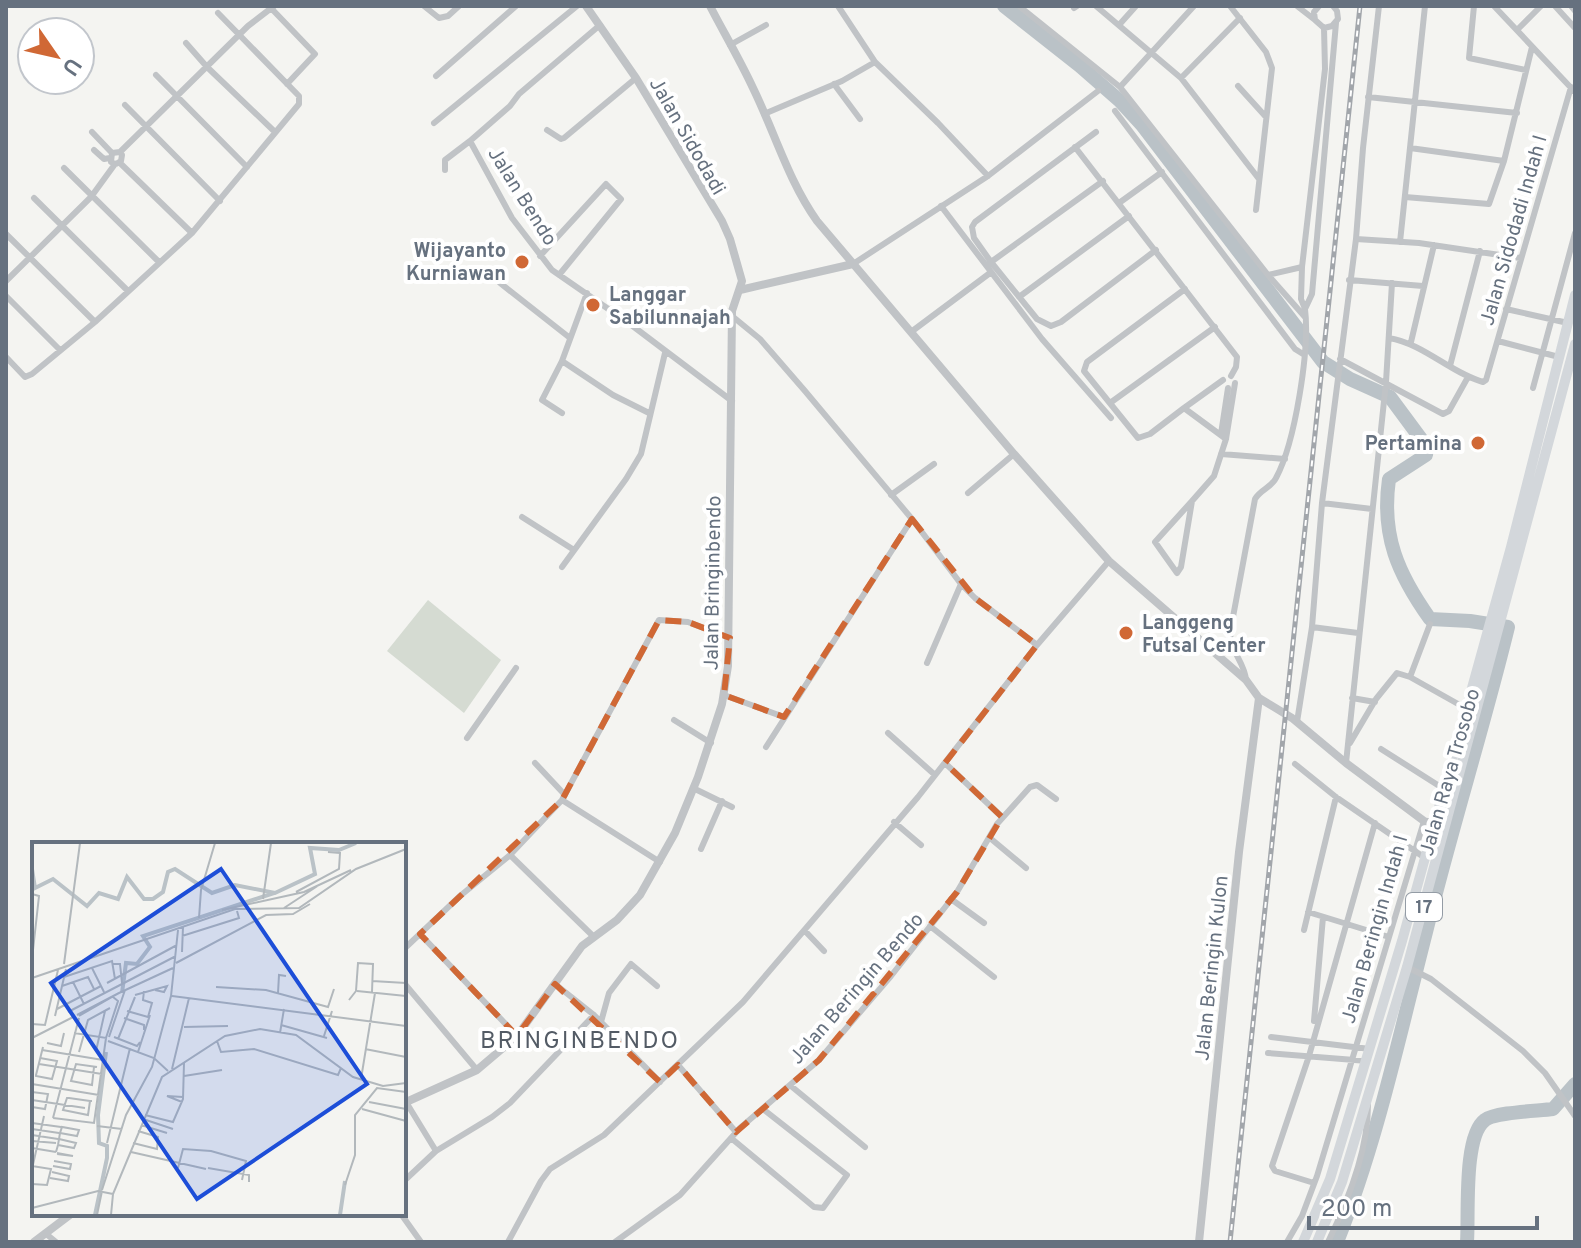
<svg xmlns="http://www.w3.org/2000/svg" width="1581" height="1248" font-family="Overpass,sans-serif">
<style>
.pitch{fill:#d5dbd2}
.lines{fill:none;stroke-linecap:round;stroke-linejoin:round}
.river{stroke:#bac2c7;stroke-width:14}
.minor{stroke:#c0c3c6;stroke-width:6}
.tertiary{stroke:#c0c3c6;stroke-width:8}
.trunk{stroke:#d3d7db;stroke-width:10}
.rail-casing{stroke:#a2a6ab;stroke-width:5}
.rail{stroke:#fff;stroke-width:2;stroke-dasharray:6;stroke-linecap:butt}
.marked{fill:none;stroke:#d06835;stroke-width:6;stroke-dasharray:16 10;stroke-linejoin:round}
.poi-dot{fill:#d06835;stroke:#fff;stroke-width:3}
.labels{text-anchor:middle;stroke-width:8;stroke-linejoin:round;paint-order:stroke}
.shield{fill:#fff;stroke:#949ca5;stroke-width:2}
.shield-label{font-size:18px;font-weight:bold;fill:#66717f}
.street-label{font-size:20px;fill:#66717f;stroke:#fff}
.poi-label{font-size:20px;font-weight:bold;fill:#66717f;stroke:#fff;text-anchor:end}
.quarter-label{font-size:24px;letter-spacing:2px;fill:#535b65;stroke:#fff}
.inset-river{fill:none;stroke:#bac2c7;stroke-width:4}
.inset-road{fill:none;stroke:#b2b8bc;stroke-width:2}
.view{fill:#1d4ed8;fill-opacity:0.15;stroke:#1d4ed8;stroke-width:4}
.inset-edge{fill:none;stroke:#66717f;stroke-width:4}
</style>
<rect width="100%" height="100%" fill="#f4f4f1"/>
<path class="pitch" d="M428,600L501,660L464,713L387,651Z"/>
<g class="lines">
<path class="river" d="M1004,6L1080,66L1120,101L1142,125L1323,362L1350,379L1390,397L1427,447L1426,455L1389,479C1381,536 1398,574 1430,619L1470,621L1508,627C1483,729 1451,830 1426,932C1399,1037 1377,1142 1337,1242
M1467,1242C1469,1215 1463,1136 1485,1120C1495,1112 1538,1111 1553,1109L1575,1084"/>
<path class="minor" d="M269,6L315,54L287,84
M424,6L439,18L448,16L459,6
M838,6L875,62L938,123L988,176
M1019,6L1120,87
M1096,6L1181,78L1259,179
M1194,6L1120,87L1268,275L1302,267
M1230,6L1266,52L1272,68L1256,210
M1297,6L1315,20
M1319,6L1314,12L1315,20L1324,28L1332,26L1338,19L1337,11L1333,6
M1474,6L1469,58L1526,70
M1494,6L1575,92
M1555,6L1575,28
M1571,6L1575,11
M1074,8L1077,6
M600,25L519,94L510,106L470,141L512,218L552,270L630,324L732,401
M1119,25L1136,6
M1324,28L1325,69L1302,267L1301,299L1305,309L1312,294L1336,23
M1517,30L1541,6
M186,43L207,67L275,132
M730,45L766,25
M156,75L247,167
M436,76L516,6
M1181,78L1240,18
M834,84L860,119
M1238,86L1266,117
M1368,97L1517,113
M125,105L220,201
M1115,111L1295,349L1303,354
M764,114L842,81L875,62
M434,123L577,6
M547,130L561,139L564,138L636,78
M92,132L112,153L111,162L116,164L121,161L122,155L120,152L112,153
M1075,147L1237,357L1236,367L1231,376
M1410,148L1504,161
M94,150L104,159L110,158
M120,152L248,26L274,6
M120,163L192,233
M64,168L159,262
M445,170V160L470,141
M1103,181L991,262L1037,319L1051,326L1061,322L1156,250
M1405,197L1489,204L1504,161L1532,47
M34,198L127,290
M1119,203L1162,172
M941,206L1042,339L1111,418
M6,234L95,322
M1356,239L1419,243L1520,258
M1400,242L1425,6
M540,256L606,184L621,199L559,275
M991,262L974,238L972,227L975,222L1096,132
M853,264L988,176L1098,91
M1268,275L1305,317
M1349,280L1423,286
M6,281L91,197L115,164
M500,283L570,338
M1185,289L1087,362L1084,371L1138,438L1150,434L1184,408L1226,439
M6,296L60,350
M1019,297L1129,216
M1506,309L1568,323
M732,316L760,339L805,391L912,519L961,584L975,598L1037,645
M911,332L990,273
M1389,338C1424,344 1449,372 1483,382L1486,380L1571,87
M1498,341L1559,357
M1411,342L1434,245
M6,357L25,377L32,374L95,322L192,233L299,104V96L218,13
M1340,359L1443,414L1449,411L1468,377
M562,361L613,395L649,413
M1450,366L1480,251
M1533,388L1575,233
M1110,403L1215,327
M1184,408L1223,380
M562,413L542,400L562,361L587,293
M1221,434L1228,388
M1221,454L1285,459
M968,493L1014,454
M891,495L934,464
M1192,501L1155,542L1177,573L1181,567L1192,501L1214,476L1226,439L1235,383
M1322,503L1372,509
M522,517L574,550
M562,567L626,479L641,454L665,353
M1312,627L1358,633
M927,663L961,584
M1410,677L1430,624
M1246,680C1245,663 1230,651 1230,633L1255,499C1261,489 1271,488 1276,478C1295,443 1310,349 1305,309
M724,695L784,717
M1352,698L1375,702
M674,720L711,743
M1297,722L1312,627L1322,503L1356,239L1363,148L1379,6
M888,733L935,775
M467,738L516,668
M1350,743L1376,699L1397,673L1410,677L1467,709
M766,747L912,519
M1381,749L1444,789
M535,763L565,795
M945,763L1002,817
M1346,763L1386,382L1392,283
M1295,764L1336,797L1425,858
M693,788L732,807
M562,800L660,862
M894,822L921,845
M990,838L1026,868
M701,849L722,801
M510,855L594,937
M951,899L984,923
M1308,912L1389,937
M930,926L994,977
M1304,930L1336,797
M805,931L824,951
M420,934L517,1036
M404,949L460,896L510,855L562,800L659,620L688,622L730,638
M1407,967L1431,979L1523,1051L1545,1073L1575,1116
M404,983L477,1070
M555,984L594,1015L660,1082
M1314,1021L1323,917
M601,1022L609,993L631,964L657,986
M1271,1037L1370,1049
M1268,1053L1367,1061
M678,1065L736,1132
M791,1086L865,1147
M406,1102L436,1151
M731,1138L814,1207L823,1208L847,1175L763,1109
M404,1181L436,1151L492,1117L510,1103L594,1015
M1314,1183L1275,1171L1272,1166L1309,1056L1375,823
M401,1214L421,1242
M45,1233L56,1242
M508,1242L541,1181L550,1169L604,1135L743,1002L918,797L1037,645L1109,561
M615,1242L680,1195L740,1128L819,1060L891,976L957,892L997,824L1030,787L1037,785L1056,799
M1287,1242L1302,1216L1317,1176L1424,821
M1328,1242C1348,1201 1368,1150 1368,1105"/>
<path class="tertiary" d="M710,6C724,33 740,60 753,88C775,133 788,180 817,221L1014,454L1109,561L1246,680L1259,698L1292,718L1346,763L1424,821L1435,824
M740,290L853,264
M404,1103L477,1070L517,1036L582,946L617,920L640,895L675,833L698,777L722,704L728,666L732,311L742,281L730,239L722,221L636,78L586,6
M34,1242L71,1214
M1199,1242L1239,852L1259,698"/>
<path class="trunk" d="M1303,1242L1330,1179L1402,941L1511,547L1575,295
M1317,1242L1342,1182L1407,967L1575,344"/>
<g class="rail-casing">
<path id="rail" d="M1230,1242L1360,6"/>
</g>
<use href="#rail" class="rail"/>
</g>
<path class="marked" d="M912,519L975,598L1037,645L945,763L1002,817L957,892L819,1060L736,1132L678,1065L660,1082L555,984L517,1036L420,934L562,800L659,620L688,622L730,638L724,695L784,717Z"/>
<g class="poi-dot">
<circle cx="522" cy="262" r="8"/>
<circle cx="593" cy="305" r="8"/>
<circle cx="1478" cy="443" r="8"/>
<circle cx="1126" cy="633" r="8"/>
</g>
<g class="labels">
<rect class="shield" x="1406" y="893" width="36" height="28" rx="6"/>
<g class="shield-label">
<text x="1424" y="913">17</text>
</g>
<g class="street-label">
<text transform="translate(688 136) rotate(60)" y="7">Jalan Sidodadi</text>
<text transform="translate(523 196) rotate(58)" y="7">Jalan Bendo</text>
<text transform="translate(1513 230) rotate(-74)" y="7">Jalan Sidodadi Indah I</text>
<text transform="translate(712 583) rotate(-89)" y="7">Jalan Bringinbendo</text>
<text transform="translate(1449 772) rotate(-74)" y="7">Jalan Raya Trosobo</text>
<text transform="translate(1374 929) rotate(-74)" y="7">Jalan Beringin Indah I</text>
<text transform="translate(1211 968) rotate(-84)" y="7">Jalan Beringin Kulon</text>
<text transform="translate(856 988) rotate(-49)" y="7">Jalan Beringin Bendo</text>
</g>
<g class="poi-label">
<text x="506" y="257">Wijayanto<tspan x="506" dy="23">Kurniawan</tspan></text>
<text x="609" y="301" text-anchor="start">Langgar<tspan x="609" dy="23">Sabilunnajah</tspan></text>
<text x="1462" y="450">Pertamina</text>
<text x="1142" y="629" text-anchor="start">Langgeng<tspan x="1142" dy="23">Futsal Center</tspan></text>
</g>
<g class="quarter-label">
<text x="580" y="1048">BRINGINBENDO</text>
</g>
</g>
<g transform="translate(32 842)">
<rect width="374" height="374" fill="#f4f4f1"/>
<path class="inset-river" d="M0,27L3,46L21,37L55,64L67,51L86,57L95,35L112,57H121L131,50L136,30L143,27L180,51L203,43L243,51L283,32L278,6L307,8L324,1M90,151L94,121L105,122L118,105L111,94L242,51M63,373L75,316V304L67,301L66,273L74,210M308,373L313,339"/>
<path class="inset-road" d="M264,50L307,27L308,11L296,10M0,52L7,54L0,117M231,57L239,1M252,66L287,43M190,68L272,50L319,28M167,76L169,48L183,1M150,94L207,76L205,69M150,110L151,85M144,121L234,73L261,72L278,62M32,122L48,1M81,122H88L90,141M60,126L72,150M32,135L80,119L83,137M0,136L203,67L267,66L324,27L374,7M340,139L374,141M41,140L52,162M75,141L145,103M30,144L56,135L62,147M184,145L234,148L296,165L302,147M325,149L374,154M87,151L141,126M246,151L247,133L254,134M103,153L135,144L132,150L123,148M140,154L374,184M317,158L324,149L326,121L341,122L340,150M25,167L69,144M95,169L116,175L120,161L111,158L112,149M36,170L144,114M45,173L87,151L47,174M23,174L34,127M92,176L112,183V188M0,182L13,183L26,128M249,183L295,196M152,185L196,184M42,191L74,196L86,159L81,155M248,191L252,167M292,194L300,169M77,195L93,148M82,195L105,204L108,200M0,196L43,174M86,197L103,155M76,199L122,216L136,229M185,199L189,210L222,207L306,233L309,226M15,201L29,204L32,191M333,207L374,215M10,208L71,218M64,209L73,169M47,210L56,178L78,166M106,210L118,173M8,216L25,219L20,237L4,234V233L11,205M7,222L70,232M62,225L60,243L39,239L44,222L65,225M140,227L157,156M152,234L190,228M329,237L343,151M0,242L67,253M0,250L16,252L13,267L0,265M0,258L53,266M58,259L56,273L31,268L35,256H37L58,259H60M150,260L135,254L151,255M337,260L374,267M330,267L374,279M113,273L141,280L151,257L152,221M21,276L62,281L74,196M21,276L47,176M111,277L141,287M0,281L29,285M109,283L135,291M65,284L90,287M0,287L27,291M0,293L26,297M0,299L24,301M75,301L98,206M101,301L125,307L126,295L106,289M26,303L42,306L44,301L27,297M0,306L24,310M24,310L26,303L28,291L30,285L47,288L45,294L28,291M99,310L174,327M25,311L41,314L25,312M0,324L19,327L15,343L0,342M21,324L38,327L39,322L22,319M146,326L151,307L179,309L214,319L210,338M176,326L217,333V340M0,327L12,274M18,336L36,339L37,334L20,330M313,343L323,313V273L345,246L374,250M70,348L94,273L120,225L139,154L146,88M0,366L66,349L81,352M65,373L70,349M79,373L81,352L130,235L193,194L228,187L264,193L321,235L351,244L374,241"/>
<path class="view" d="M189,27L335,242L165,357L19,141Z"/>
<rect width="374" height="374" class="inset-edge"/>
</g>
<rect width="1581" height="1248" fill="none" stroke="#66717f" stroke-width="16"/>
<g transform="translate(56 56) rotate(124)"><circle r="38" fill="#ffffff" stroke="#c2c6cc" stroke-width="2"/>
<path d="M0-6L14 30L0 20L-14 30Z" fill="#d06835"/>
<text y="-12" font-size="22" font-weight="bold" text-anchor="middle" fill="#66717f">U</text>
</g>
<path d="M1309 1216v12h228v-12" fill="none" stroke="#66717f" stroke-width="4"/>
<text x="1321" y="1216" font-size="24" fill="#66717f" stroke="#ffffff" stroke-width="6" paint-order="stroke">200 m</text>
</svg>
